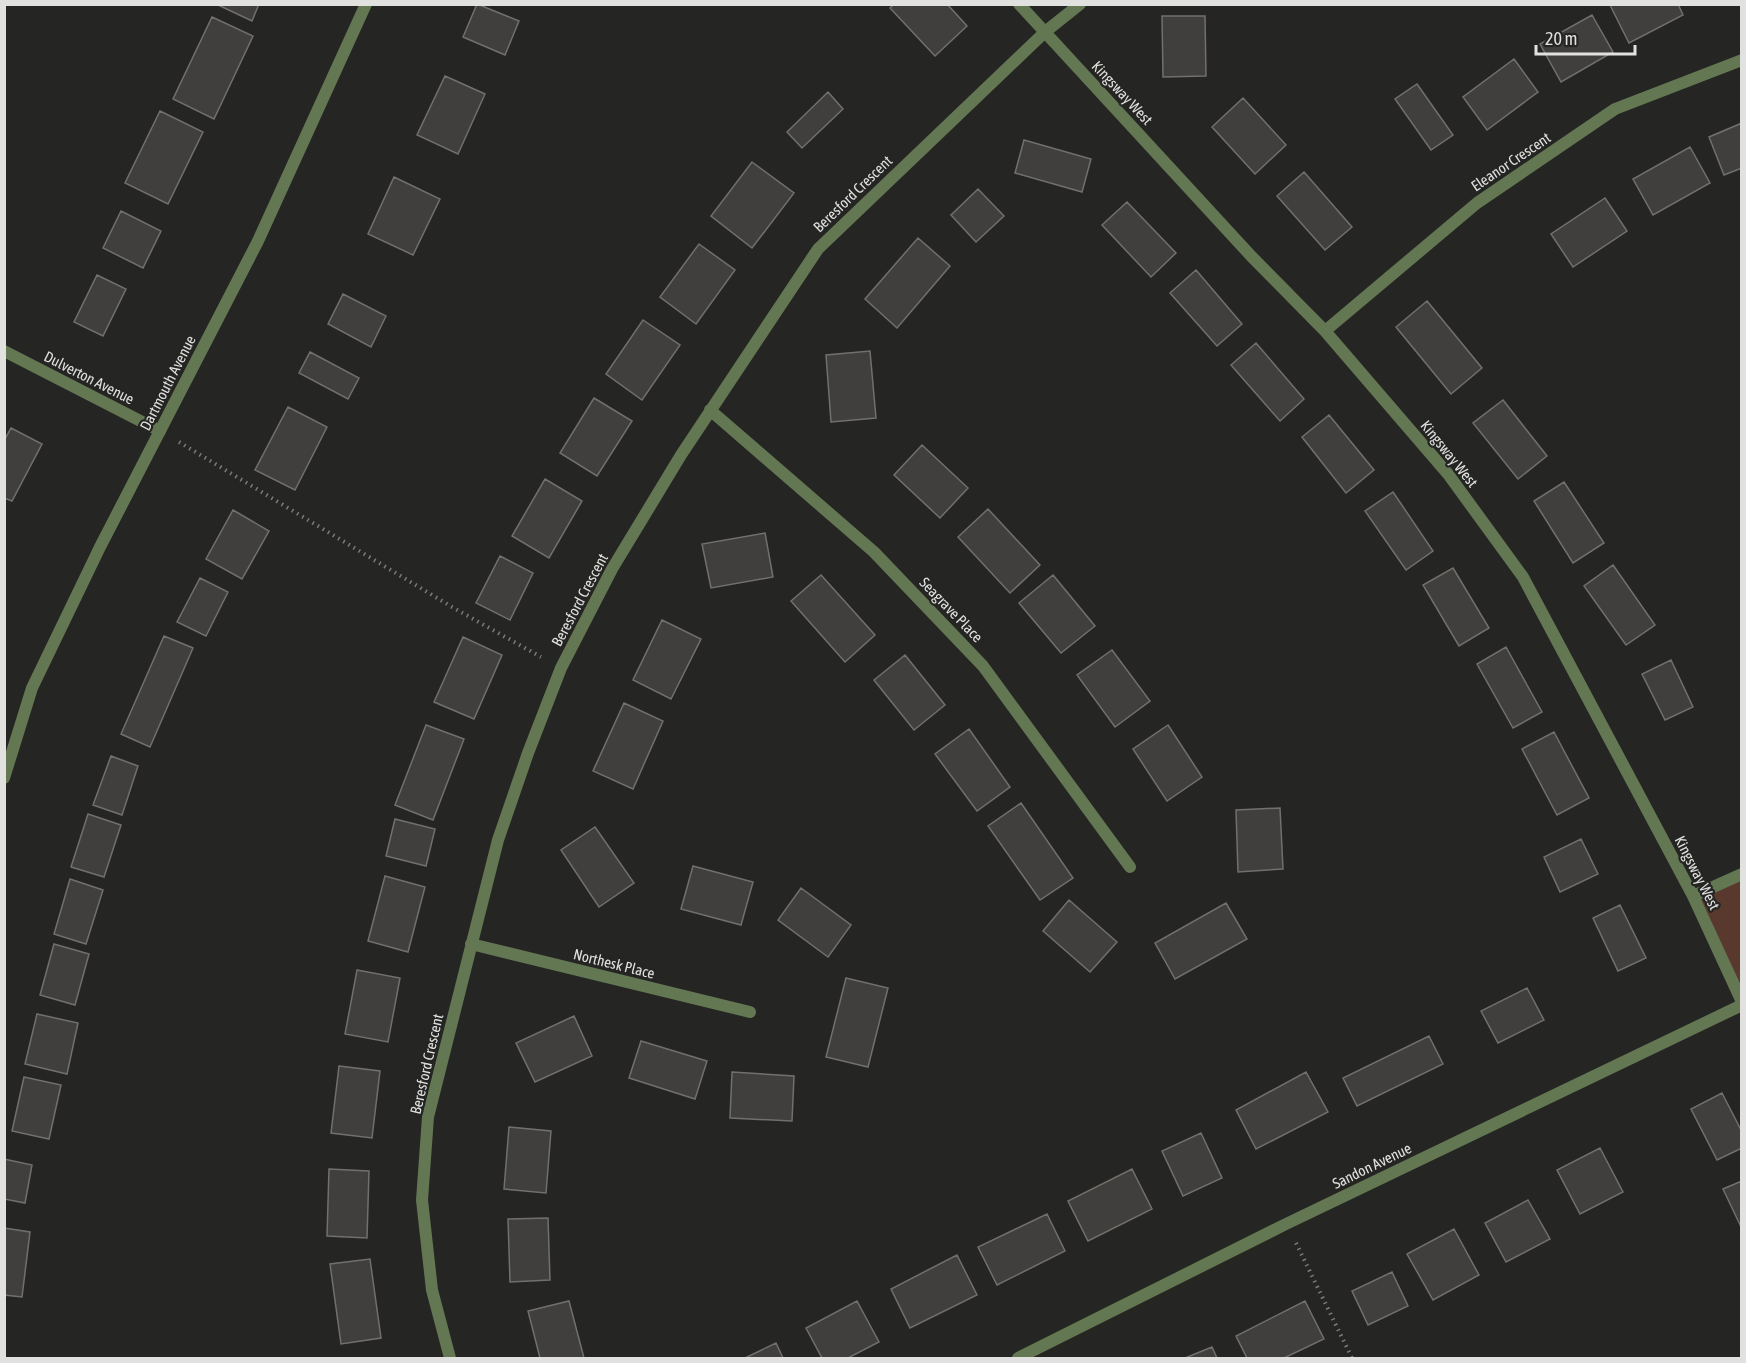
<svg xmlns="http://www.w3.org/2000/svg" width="1746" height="1363" font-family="'Asap Condensed',sans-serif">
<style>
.green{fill:#59392e}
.building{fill:#413f3d;stroke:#72706d;stroke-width:1.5}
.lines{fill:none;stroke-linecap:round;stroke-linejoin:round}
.path{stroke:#7b7b79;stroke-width:4;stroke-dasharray:1.5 4.5;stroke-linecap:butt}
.minor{stroke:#637753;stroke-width:12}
.tertiary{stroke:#637753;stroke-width:12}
.labels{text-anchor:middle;stroke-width:4.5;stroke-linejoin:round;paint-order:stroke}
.street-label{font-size:15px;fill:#e1e1e0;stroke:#252523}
</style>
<rect width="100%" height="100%" fill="#252523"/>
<path class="green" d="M1741,874V1002L1693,896Z"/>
<path class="building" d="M216,4H259L252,21Z
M477,4L519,21L505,55L463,37Z
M894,4H947L967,26L935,56L890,8Z
M1678,4L1683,15L1629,43L1610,5Z
M1592,15L1613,52L1561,82L1540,44Z
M1162,16H1205L1206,76L1163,77Z
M212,17L253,36L214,119L173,99Z
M1514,59L1538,92L1487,130L1463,97Z
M445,76L485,94L458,154L417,135Z
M1417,84L1453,135L1431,150L1395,99Z
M828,92L843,109L802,148L787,132Z
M1243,98L1286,145L1255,174L1212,127Z
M160,111L203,132L168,204L125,183Z
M1742,123V168L1724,175L1709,137Z
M1024,140L1091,159L1082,192L1015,173Z
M1690,147L1710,183L1653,215L1633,179Z
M752,162L794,193L752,248L711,216Z
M1304,172L1352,227L1325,250L1277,196Z
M394,177L440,199L413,255L368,234Z
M978,189L1004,216L976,242L951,215Z
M1605,198L1627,231L1573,267L1551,234Z
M1127,202L1176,253L1151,277L1102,225Z
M121,211L161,231L143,268L103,248Z
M918,238L950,266L897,328L865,299Z
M699,244L735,270L696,324L660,297Z
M1196,270L1242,324L1217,346L1170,293Z
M97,275L126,289L103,336L74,322Z
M343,294L386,316L371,347L328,324Z
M1427,301L1482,368L1451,394L1396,327Z
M643,320L680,345L642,400L606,374Z
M1256,343L1304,399L1280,421L1231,365Z
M870,351L876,418L831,422L826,355Z
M310,352L359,378L348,399L299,373Z
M594,398L632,421L597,476L560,453Z
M1503,400L1547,456L1518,479L1473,423Z
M288,407L327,427L295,490L255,470Z
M1329,415L1374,470L1346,493L1302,437Z
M11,428L42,444L12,501L4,498V441Z
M922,445L968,488L940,518L894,475Z
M545,479L582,501L549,558L512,536Z
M1564,482L1604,543L1573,563L1534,501Z
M1393,492L1433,551L1406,570L1365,511Z
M988,509L1040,565L1010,593L958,537Z
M233,510L269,531L242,579L206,559Z
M765,533L773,577L711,588L702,544Z
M500,556L533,573L510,620L476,603Z
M1613,565L1655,625L1626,645L1584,586Z
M1453,568L1489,628L1459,646L1423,585Z
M821,575L875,635L845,662L791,601Z
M1053,575L1095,626L1061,653L1019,603Z
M200,578L228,592L206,636L177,622Z
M662,620L701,639L671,699L633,680Z
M164,636L193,648L150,747L121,734Z
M463,637L502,655L474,719L434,702Z
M1506,647L1542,712L1513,728L1477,664Z
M1112,650L1150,701L1115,727L1077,675Z
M905,655L945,705L914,730L874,680Z
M1671,660L1693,707L1665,720L1642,674Z
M624,703L663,721L633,789L593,771Z
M426,725L464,739L433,820L395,805Z
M1168,725L1202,777L1167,801L1133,749Z
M969,729L1010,787L977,811L935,754Z
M1554,732L1589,798L1557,815L1522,749Z
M111,756L138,766L122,815L93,805Z
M1021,803L1073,878L1040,900L988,826Z
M1280,808L1283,869L1238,872L1236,810Z
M88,814L121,825L104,877L71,867Z
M395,819L435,829L426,866L386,856Z
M595,827L634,883L599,907L561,850Z
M1581,839L1598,874L1560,892L1544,857Z
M693,866L753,882L741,925L681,909Z
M385,876L425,887L408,952L368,941Z
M70,879L103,890L86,944L54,934Z
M801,888L851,925L828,957L778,920Z
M1069,900L1117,942L1090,972L1043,931Z
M1226,903L1247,939L1175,979L1155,943Z
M1620,905L1646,958L1618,971L1593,918Z
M54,944L89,954L75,1005L40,995Z
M357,970L400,978L388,1042L345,1034Z
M846,978L888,988L868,1067L826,1057Z
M1527,988L1544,1020L1498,1043L1481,1011Z
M37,1014L78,1023L67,1074L25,1064Z
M574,1016L592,1056L535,1082L516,1043Z
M1429,1036L1443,1064L1357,1106L1343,1078Z
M641,1041L707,1061L695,1099L629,1078Z
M339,1066L380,1071L372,1138L331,1133Z
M732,1072L794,1076L792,1121L730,1118Z
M1306,1072L1328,1112L1256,1149L1236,1110Z
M24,1077L61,1085L49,1139L12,1131Z
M1722,1093L1742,1132V1148L1717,1160L1691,1109Z
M509,1127L551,1131L546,1193L504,1189Z
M1201,1133L1222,1178L1183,1196L1162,1151Z
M1600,1148L1623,1192L1580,1214L1557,1170Z
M4,1159L32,1165L25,1203L4,1199Z
M329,1169L369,1171L367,1238L327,1236Z
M1132,1169L1152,1209L1088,1241L1068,1201Z
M1742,1181V1229L1723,1189Z
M1528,1200L1550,1239L1506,1262L1485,1223Z
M1047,1214L1065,1251L997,1285L978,1247Z
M548,1218L550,1280L510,1282L508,1219Z
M4,1228L30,1232L22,1297L4,1295Z
M1454,1229L1479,1275L1433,1300L1407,1254Z
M957,1255L977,1295L910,1328L891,1289Z
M370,1259L381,1338L341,1344L330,1264Z
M1392,1272L1408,1306L1368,1325L1352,1291Z
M569,1301L584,1358H540L528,1311Z
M857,1301L879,1342L848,1358H822L806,1328Z
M1305,1301L1324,1339L1284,1358H1247L1236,1336Z
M776,1343L783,1358H745Z
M1212,1347L1217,1358H1185Z"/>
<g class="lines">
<path class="path" d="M179,442L452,607L541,657
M1296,1243L1352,1358"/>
<path class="minor" d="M1019,4L1252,257L1325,331L1448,474L1523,577L1693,896L1742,1002
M1325,331L1477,203L1615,109L1742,60
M4,351L160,431
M710,410L874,552L983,666L1130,867
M1693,896L1742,874
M471,944L750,1012
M450,1358L432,1290L422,1200L428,1117L498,840L528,753L561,668L612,569L681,455L818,249L1045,32L1080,4
M1018,1358L1286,1224L1742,1005"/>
<path class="tertiary" d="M4,778L32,688L100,547L258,241L366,4"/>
</g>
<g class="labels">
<g class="street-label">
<text transform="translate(1122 93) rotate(47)" y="5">Kingsway West</text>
<text transform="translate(1511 162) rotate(-34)" y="5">Eleanor Crescent</text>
<text transform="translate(853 194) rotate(-44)" y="5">Beresford Crescent</text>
<text transform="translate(89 378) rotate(27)" y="5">Dulverton Avenue</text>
<text transform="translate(168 383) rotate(-63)" y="5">Dartmouth Avenue</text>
<text transform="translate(1449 454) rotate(51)" y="5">Kingsway West</text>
<text transform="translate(580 600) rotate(-62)" y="5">Beresford Crescent</text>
<text transform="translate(951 610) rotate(46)" y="5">Seagrave Place</text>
<text transform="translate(1697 873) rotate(63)" y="5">Kingsway West</text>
<text transform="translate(614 964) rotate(14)" y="5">Northesk Place</text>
<text transform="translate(427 1064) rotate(-77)" y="5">Beresford Crescent</text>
<text transform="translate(1372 1166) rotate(-26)" y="5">Sandon Avenue</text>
</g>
</g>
<rect width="1746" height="1363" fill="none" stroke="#e1e1e0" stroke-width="12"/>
<path d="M1536 45v9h99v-9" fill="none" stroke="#e1e1e0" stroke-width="3"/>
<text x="1545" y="45" font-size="18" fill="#e1e1e0" stroke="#252523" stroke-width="4.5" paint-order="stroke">20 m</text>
</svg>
